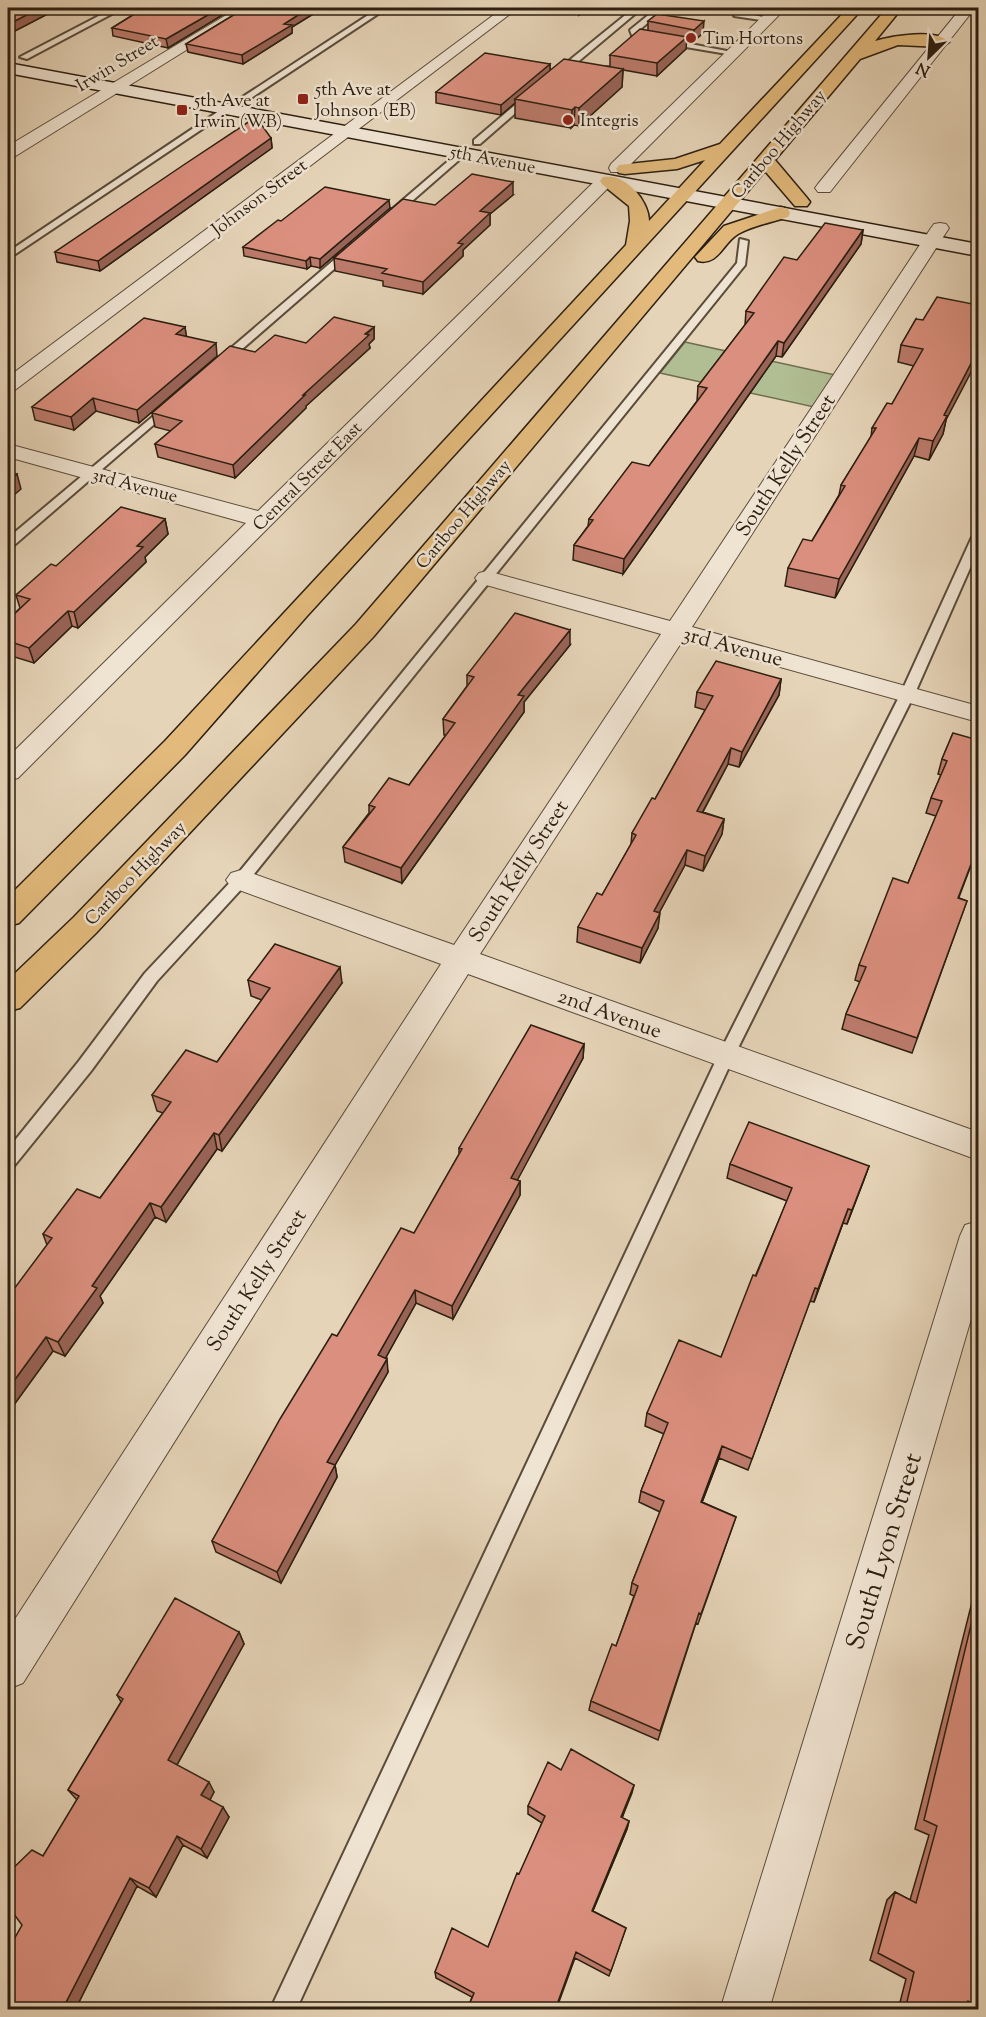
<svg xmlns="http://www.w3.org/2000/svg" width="986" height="2017" font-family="'Sorts Mill Goudy',serif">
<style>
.green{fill:#b1bd92;stroke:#6e6e51;stroke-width:1.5}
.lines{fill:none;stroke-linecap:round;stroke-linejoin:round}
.service-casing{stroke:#5a4c3a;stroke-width:4}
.minor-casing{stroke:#5a4c3a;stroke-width:2}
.secondary-casing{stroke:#2c1f10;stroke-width:3}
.trunk-casing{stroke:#2c1f10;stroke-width:3}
.service{fill:#efe3d1;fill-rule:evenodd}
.minor{fill:#efe3d1;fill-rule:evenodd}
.secondary{fill:#efe3d1;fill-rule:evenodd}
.trunk{fill:#e3ba7c;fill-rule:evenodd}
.wall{fill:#bc7b6c;stroke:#2c1f10;stroke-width:1.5}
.shaded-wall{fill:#996458;stroke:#2c1f10;stroke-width:1.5}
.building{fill:#db8f7e;stroke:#2c1f10;stroke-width:1.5}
.poi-dot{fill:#8f2418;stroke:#efe3d1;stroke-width:2}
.labels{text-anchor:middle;stroke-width:5;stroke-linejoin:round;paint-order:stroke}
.far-poi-label{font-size:18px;fill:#2c1f10;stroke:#efe3d1;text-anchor:start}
.far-street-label{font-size:18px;fill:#2c1f10;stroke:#efe3d1}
.street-label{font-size:21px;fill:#2c1f10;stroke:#efe3d1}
.near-street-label{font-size:26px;fill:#2c1f10;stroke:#efe3d1}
</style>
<rect width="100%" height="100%" fill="#e6d4b8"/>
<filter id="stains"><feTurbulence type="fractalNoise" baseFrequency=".00333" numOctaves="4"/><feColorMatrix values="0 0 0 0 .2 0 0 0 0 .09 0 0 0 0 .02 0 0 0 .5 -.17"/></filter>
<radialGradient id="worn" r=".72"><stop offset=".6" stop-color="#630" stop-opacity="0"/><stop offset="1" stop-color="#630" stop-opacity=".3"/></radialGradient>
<path class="green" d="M685,342L835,375L814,407L660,373Z"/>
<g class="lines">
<g class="service-casing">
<path id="service" d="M114,8H123L27,59L20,57Z
M379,8H387L248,100L241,98Z
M634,8H642L561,76H555V72Z
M657,8H665L637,32L639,34L737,53L733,55L633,38L630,30Z
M734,8H740L741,12L772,19L768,21L734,16Z
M528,94L535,96L480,144H474V140Z
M225,107L232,109L8,259V252Z
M460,151L467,153L396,215H390V211Z
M740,239L748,241L745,265L246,884L157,981L91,1071L14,1166L8,1168V1149L79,1061L145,973L236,876L737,263Z
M348,248L356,250L225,364H217V360Z
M169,403L173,404V408L12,547L8,548V538Z
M978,533V550L915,693L734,1056L296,2010H270L718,1056L901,693L972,537Z"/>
</g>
<g class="minor-casing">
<path id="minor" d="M238,8H254L14,157L8,158V146Z
M503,8H518L15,390L8,392V377Z
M771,8H786L623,172H611L609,168L611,164Z
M961,8H975L830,192H818L815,188L818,184Z
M606,175L612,176L615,180L612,184L18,778L8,781V757L246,523L8,457V444L258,511L600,176Z
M940,223L946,224L949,228L692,627L978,706V722L683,640L480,954L978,1132V1160L468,974L23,1683L8,1689V1630L441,964L231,887L226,880L231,873L241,870L251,873L454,945L661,634L479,583L475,578L479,573L487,571L670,621L931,228L934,224Z
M978,1221V1295L769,2010H720L960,1236L965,1225Z"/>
</g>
<g class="secondary-casing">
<path id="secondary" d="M8,63L978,244V256L8,73Z"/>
</g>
<g class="trunk-casing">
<path id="trunk" d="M848,8H863L307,616L185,755L19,923L8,926V897L165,741L626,245L630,221L629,206L603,185L600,181L603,177C624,172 649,200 649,221L705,160L677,169L625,174L619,173L616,169L619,165L675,159L720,144Z
M887,8H902L875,41C891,36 937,28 949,42L941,47L898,45L860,59L775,160L807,198L810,202L807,206H795L765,171L374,636L96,933L20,1008L8,1011V980L74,917L356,624Z
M781,207L788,209L790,213L788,217C772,222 752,226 738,234C723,243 718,266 698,261L695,257L724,226Z"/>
</g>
<use href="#service" class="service"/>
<use href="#minor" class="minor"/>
<use href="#secondary" class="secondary"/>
<use href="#trunk" class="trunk"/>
</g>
<path class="wall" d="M8,8H59L15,31L8,30Z
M144,8H234L168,48L113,36L112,28Z
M245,8H323L292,27V33L243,64L188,52L186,44Z
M574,8H588L579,15Z
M657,14L703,33L693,42L686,41V49L657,76L623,70L622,87L579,126L574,125L571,128L515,118V103L501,115L436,103V92L550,64V70L610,66V55L648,31V21Z
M271,138L272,148L100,271L57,262L55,252Z
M513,195L490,214V225L463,250V256L423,294L383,286V281L335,271L334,258L435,205Z
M390,208L320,268L311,266L307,269L244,256L243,247L281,221Z
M863,230L861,244L782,357L776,356L623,574L573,560L574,545L588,526L589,519L649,466L697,401L698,386L745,325L746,311L797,260Z
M916,319L946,420L943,434L929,460L914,456L835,598L785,586L788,568L812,541L839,495L841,485L871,437L872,428L892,404L914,366L898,362L901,345Z
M185,327L186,336L217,356L139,423L96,411L74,430L35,420L32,407Z
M374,327V339L369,344L370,348L306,406V408L235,478L158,457L155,444L171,431L155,427L152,413L255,352L306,343Z
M165,519L168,534L145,557L146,562L78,628L72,626L34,663L8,655V620L20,608L16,595L56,566Z
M570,645L524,702V712L402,883L345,862L343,847L369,813V805L409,785L446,735H444L443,719L467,686V675Z
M781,679L779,695L739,767L728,764L703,812L724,819L722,834L703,871L685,865L659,913L658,928L640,963L577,942L578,927L602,895L631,844L632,833L655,799L705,710L695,707L697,692Z
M953,733L959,898L967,901L912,1053L842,1029L846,1014L860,982L855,980L859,965L908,883L936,816L926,813L931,798L941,775L938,774L942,759Z
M248,980L342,983L222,1151L217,1149L166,1222L155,1217L100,1296L103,1303L65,1356L53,1351L8,1413L47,1245L43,1234L100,1198L163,1113L157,1111L152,1095L217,1062L262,1000L251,996Z
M584,1044L583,1058L517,1180L520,1181V1195L453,1319L416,1303L385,1359L388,1372L335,1465L337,1477L281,1583L216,1552L212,1541L337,1336L414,1233L459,1154V1148Z
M730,1164L869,1166L847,1224L843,1223L814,1302L810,1301L748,1470L719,1458L702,1502L736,1517L698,1624L696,1623L658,1740L589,1710L591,1701L616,1646L634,1596L630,1594L632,1583L660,1512L639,1502L641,1491L664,1434L645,1426L647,1413L721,1357L787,1201L727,1178Z
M978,1585V2010H898L906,1979L870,1960L887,1900L895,1892L910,1900L929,1835L915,1829L975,1590Z
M239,1632L244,1644L177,1765L214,1792L210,1800L229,1817L207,1858L183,1845L156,1897L137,1886L75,2010H8L22,1925L43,1856L77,1800L68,1790L121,1702L117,1695Z
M561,1770L634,1785L622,1818L629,1821L627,1829L593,1911L626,1928L609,1976L575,1958L556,2010H467L472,1997L436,1978L435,1972L488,1947L542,1823L528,1814V1806Z"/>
<path class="shaded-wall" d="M40,8H59L15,31L13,22Z
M220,8H234L168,48L166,39Z
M309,8H323L292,27V33L243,64L242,55L284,24Z
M580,8H588L579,15Z
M704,21L703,33L693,42L694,30Z
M687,37L686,49L657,76V63Z
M550,64V74L515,99V103L501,115V105Z
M623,69L622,87L579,126V108Z
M575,107L574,125L571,128L572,110Z
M271,138L272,148L100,271L98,261Z
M513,182V195L490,214V225L463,250V256L423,294V282L480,211Z
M389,200L390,208L320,268V259Z
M863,230L861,244L782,357L784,343Z
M310,257L311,266L307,269L306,261Z
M185,327L187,340L176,334Z
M374,327V339L369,344L370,348L306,406V408L235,478L233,465L303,395Z
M778,341L776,356L623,574L624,559Z
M216,343L217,356L139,423L137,410Z
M978,350V359L946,420L943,434L929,460L933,441L944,415Z
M93,398L96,411L74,430L71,417Z
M919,438L914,456L835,598L839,579Z
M17,474L21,489L8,500V482Z
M165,519L168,534L145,557L146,562L78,628L74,612L137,546Z
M68,611L72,626L34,663L29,648Z
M570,630V645L524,702V712L402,883L401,868L518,695Z
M781,679L779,695L739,767L742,752Z
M731,748L728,764L695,826L697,811Z
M724,819L722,834L703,871L705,856Z
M978,846V847L953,913L958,898Z
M687,850L685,865L652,926L654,911Z
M660,913L658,928L640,963L642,948Z
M340,967L342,983L222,1151L219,1135Z
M584,1044L583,1058L511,1192V1178Z
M214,1133L217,1149L166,1222L161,1207Z
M869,1166L864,1180L847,1224L852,1210Z
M520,1181V1195L453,1319L452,1306Z
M150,1203L155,1217L100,1296L103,1303L65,1356L58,1342L92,1286Z
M848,1209L843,1223L814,1302L818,1289Z
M415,1290L416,1303L380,1368L378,1355Z
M46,1337L53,1351L8,1413V1389Z
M387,1359L388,1372L330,1474L327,1462Z
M722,1446L719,1458L698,1513L701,1502Z
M335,1465L337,1477L281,1583L277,1572Z
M239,1632L244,1644L174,1770L168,1760Z
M209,1782L214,1792L207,1805L201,1795Z
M634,1785L632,1793L619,1825L621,1817Z
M223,1807L229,1817L207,1858L201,1849Z
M629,1821L627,1829L590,1917L592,1911Z
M177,1836L183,1845L156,1897L149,1888Z
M130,1878L137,1886L75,2010H62Z"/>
<path class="building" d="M8,8H40L13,22L8,21Z
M144,8H220L166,39L112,28Z
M245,8H309L284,24L292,25L242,55L186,44Z
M657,14L704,21L694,30L648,21Z
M640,29L687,37L657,63L610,55Z
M485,53L550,64L501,105L436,92Z
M564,59L623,69L579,108L575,107L572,110L515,99Z
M256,117L271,138L98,261L55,252L185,164Z
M472,174L513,182L480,211L490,213L458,243L463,244L423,282L382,273L387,269L334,258L403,199L435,205Z
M325,187L389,200L320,259L310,257L306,261L243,247L278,220L281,221Z
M825,223L863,230L784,343L778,341L624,559L574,545L593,520L589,519L632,462L649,466L707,388L698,386L754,313L746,311L784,257L797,260Z
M937,297L978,305V350L944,415L947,416L933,441L919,438L839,579L788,568L803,539L812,541L845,486L841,485L876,428H872L887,403L892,404L923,349L901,345L916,319L923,320Z
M334,317L374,327L365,334L369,335L303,395H305L233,465L155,444L182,421L152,413L230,346L255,352L275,335L306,343Z
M144,318L185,327L176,334L216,343L137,410L93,398L71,417L32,407Z
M8,472L17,474L8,482Z
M121,507L165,519L137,546L143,547L74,612L68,611L29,648L8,641V620L30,599L16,595L51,564L56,566Z
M515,613L570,630L518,695L524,696L401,868L343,847L375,807L369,805L389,778L409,785L455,723L443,719L474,677L467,675Z
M716,661L781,679L742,752L731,748L697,811L724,819L705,856L687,850L654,911L660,913L642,948L578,927L597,893L602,895L636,835L632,833L652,798L655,799L713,696L697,692Z
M953,733L978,740V846L958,898L967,901L917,1038L846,1014L866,967L859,965L893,878L908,883L942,801L931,798L947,761L942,759Z
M275,944L340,967L219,1135L214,1133L161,1207L150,1203L92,1286L97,1288L58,1342L46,1337L8,1389V1297L52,1238L43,1234L77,1189L100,1198L171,1102L152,1095L186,1050L217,1062L270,988L248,980Z
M531,1025L584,1044L511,1178L520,1181L452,1306L415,1290L378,1355L387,1359L327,1462L335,1465L277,1572L212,1541L280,1419L332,1334L337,1336L401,1228L414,1233L462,1149L459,1148Z
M749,1122L869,1166L852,1210L848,1209L818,1289L815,1288L752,1459L722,1446L701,1502L736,1517L701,1614L699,1613L660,1731L591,1701L612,1644L616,1646L638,1586L632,1583L664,1501L641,1491L668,1423L647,1413L679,1340L721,1357L753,1275L756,1276L792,1188L730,1164Z
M978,1596V2006L968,2001L966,2010H905L914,1972L878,1953L895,1892L916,1903L937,1826L924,1820Z
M175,1598L239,1632L168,1760L209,1782L201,1795L223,1807L201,1849L177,1836L149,1888L130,1878L62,2010H8V1950L22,1925L8,1906V1873L32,1850L43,1856L79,1796L68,1790L123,1699L117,1695Z
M571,1749L634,1785L621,1817L629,1821L592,1911L626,1928L611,1971L576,1952L555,2010H467L474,1993L435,1972L452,1928L488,1947L517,1873L519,1874L545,1816L528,1806L548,1762L561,1770Z"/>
<g class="poi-dot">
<circle cx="691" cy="38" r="6"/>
<rect x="297" y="93" width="12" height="12" rx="3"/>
<rect x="176" y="104" width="12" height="12" rx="3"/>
<circle cx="568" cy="120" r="6"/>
</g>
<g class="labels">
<g class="far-poi-label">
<text x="703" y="44">Tim Hortons</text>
<text x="315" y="95">5th Ave at<tspan x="315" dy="21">Johnson (EB)</tspan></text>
<text x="194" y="106">5th Ave at<tspan x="194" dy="21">Irwin (WB)</tspan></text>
<text x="580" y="126">Integris</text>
</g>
<g class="far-street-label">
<text transform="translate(117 63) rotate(-31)" y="6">Irwin Street</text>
<text transform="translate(778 144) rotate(-50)" y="6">Cariboo Highway</text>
<text transform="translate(493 159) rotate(11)" y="6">5th Avenue</text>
<text transform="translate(259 197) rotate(-37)" y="6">Johnson Street</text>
<text transform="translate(307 476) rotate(-45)" y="6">Central Street East</text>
<text transform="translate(135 485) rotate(15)" y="6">3rd Avenue</text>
<text transform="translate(463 514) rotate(-50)" y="6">Cariboo Highway</text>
<text transform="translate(135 873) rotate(-46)" y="6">Cariboo Highway</text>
</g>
<g class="street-label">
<text transform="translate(785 465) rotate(-57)" y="7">South Kelly Street</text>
<text transform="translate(733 646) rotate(15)" y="7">3rd Avenue</text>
<text transform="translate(518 871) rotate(-57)" y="7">South Kelly Street</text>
<text transform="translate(610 1013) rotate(20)" y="7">2nd Avenue</text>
<text transform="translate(256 1280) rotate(-57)" y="7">South Kelly Street</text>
</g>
<g class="near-street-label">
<text transform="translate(883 1551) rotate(-73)" y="9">South Lyon Street</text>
</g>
</g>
<rect width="986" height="2017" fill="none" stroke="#e6d4b8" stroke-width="30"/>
<rect x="9" y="9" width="968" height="1999" fill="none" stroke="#2c1f10" stroke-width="3"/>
<rect x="15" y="15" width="956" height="1987" fill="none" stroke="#2c1f10" stroke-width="1.5"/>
<g transform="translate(929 57) rotate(205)" stroke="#efe3d1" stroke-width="4.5" paint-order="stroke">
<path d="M0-4.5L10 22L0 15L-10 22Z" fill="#2c1f10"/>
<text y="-9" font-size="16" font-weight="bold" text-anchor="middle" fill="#2c1f10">N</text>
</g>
<rect width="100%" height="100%" filter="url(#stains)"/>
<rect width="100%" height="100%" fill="url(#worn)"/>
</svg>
